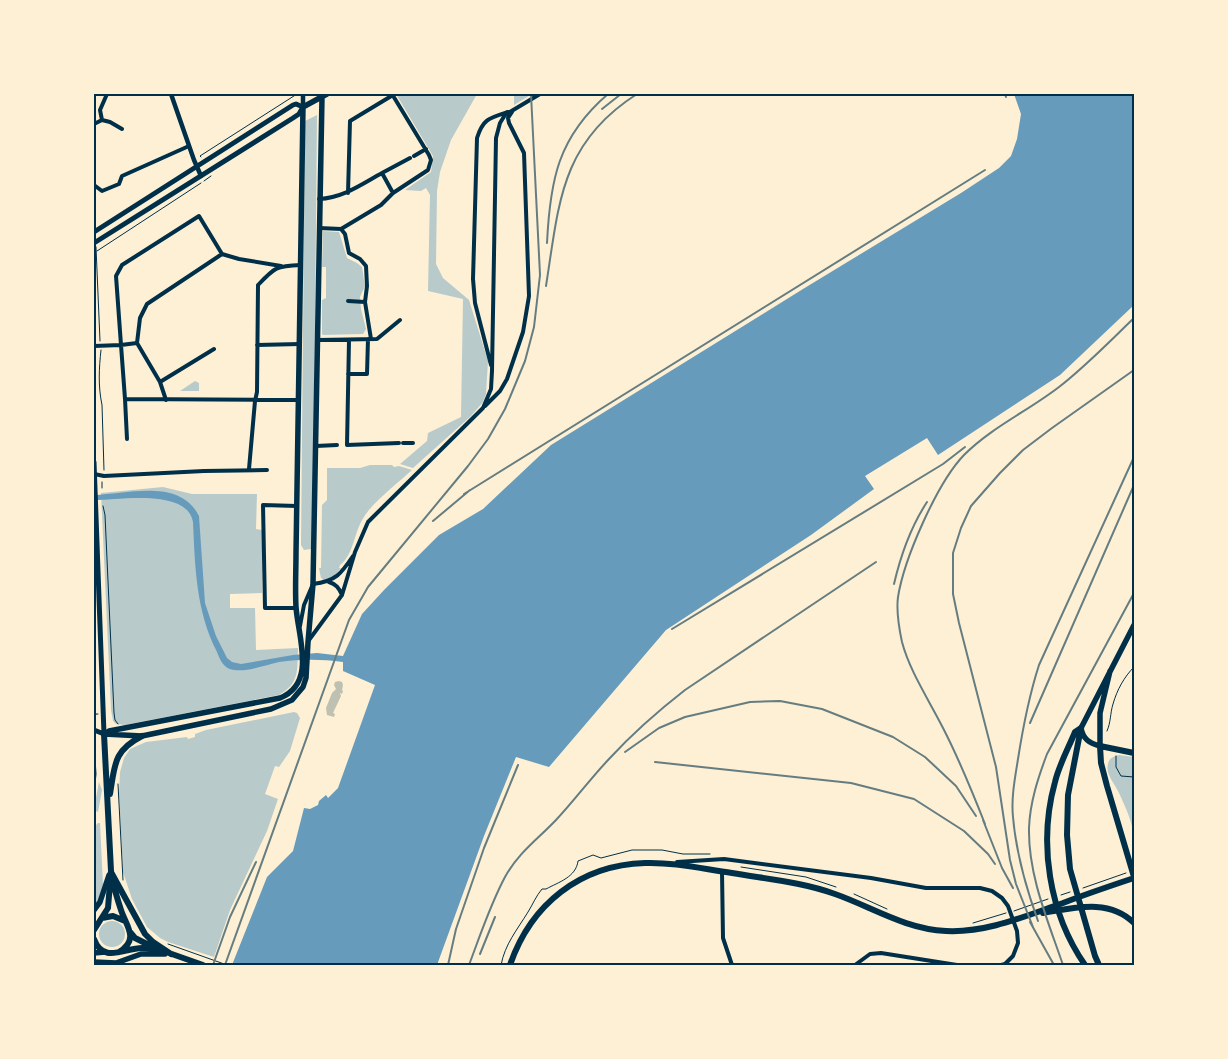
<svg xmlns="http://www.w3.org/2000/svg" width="1228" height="1059" font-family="Inter,sans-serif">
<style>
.green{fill:#b9caca}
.water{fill:#669bbc}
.building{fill:#bec0b2}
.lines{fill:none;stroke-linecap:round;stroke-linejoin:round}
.path{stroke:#003049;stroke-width:1}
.minor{stroke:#003049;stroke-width:4}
.tertiary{stroke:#003049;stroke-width:4.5}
.secondary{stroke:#003049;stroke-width:5}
.primary{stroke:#003049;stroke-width:5.5}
.trunk{stroke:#003049;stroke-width:6}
.rail{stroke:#657d81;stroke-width:2}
.neatline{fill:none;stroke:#003049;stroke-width:2}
</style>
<rect width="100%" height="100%" fill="#fdf0d5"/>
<path class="green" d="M396,94H477L451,140L440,172L437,191L436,264L443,278L469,300L488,361L486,394L483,402L471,416L413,468L400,464L427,441L428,433L461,417L463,299L428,291L430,195L426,188L421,191L405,190L431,172L433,156Z
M514,94H532L514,105Z
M317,115L313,545L311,549L304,550L301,545L305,121Z
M323,231L339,232L347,258L357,263L362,267L365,286L360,297L361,309L366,329L363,334L323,335L322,334V300L326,298V267H322Z
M195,381L199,383V391H180Z
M370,465H392L394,467L399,466L412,470C399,482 372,503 364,517C354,531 354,555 340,565L339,568H341L334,576L324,580L321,578L319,568H321L322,505L327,500V468H360Z
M163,487L192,494H257L256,529L262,530V593L230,594V608H255L256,650L298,648C297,670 300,683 279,695L125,725L116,724L113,721L111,710L101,493Z
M294,712L297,713L300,718L290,751L279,767L275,766L265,794L278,799L267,831L230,910L214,957L168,942L160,938L147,927L132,899L123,872L119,794L120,772L124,758L130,749L146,742L187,737L188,739L195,737V734L206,730Z
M1119,755L1134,757V838C1133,823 1125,806 1119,793C1115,784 1105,774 1108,764C1109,758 1114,756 1119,755Z
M99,782L102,790L98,812L94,810V808Z
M98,823H100L103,885L100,897L94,907V827Z
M99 934a13 13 0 1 1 26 0a13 13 0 1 1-26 0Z"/>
<path class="water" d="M1014,94H1134V305L1060,375L938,455L927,438L865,476L874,489L811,535L666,630L549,767L516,757L484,836L437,965H232L267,877L293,851L304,808L310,809L318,805L319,801L326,795L328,798L338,788L375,685L343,671V662C321,659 301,659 279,662C265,665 248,672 234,670C224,669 220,660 217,652C196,611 195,567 193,522C187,488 119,500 94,500V495C128,494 180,478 199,516L205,603L216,636L227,658L232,662L241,664L293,655L317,653L343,656L362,614L384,590L439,535L483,509L551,445L803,289L961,193L999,168L1011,156L1017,139L1021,114Z"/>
<path class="building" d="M339,681L342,682L343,685L342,690L343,691L342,694L340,693L341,696L333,713L335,714L334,717L327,715L326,708L332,693L336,689L334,685L335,682Z"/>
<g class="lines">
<path class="path" d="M201,157L200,156L297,94
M204,181L211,176
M96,247L100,341
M97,251L201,183
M101,350C99,368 98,386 102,405L104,470
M102,488V482
M103,506L105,515L114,713L115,720L118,724
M94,720L96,714H98
M1107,731C1111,722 1110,714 1113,704C1117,690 1124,677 1134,667
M94,743L96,774L94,793
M1116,756V767L1121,776L1134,777
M118,784L123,880
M741,867L806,877L836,887
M1083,888L1126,873
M854,894L887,909
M1061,895L1070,892
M1014,911L1048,899
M973,923L1006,913
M168,944L227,965
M501,965C505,944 517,930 528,912C533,904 536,896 542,889H546C559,882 576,877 578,861L593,855L601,858L632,850H662L683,854H710"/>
<path class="minor" d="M102,120L110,122L122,129
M94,124L102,120L100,110L107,94
M414,156L426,149
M382,173L410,158
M94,185L102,191L119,184L122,176L189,146
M348,193L350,121L393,95
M319,199C343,198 362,184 382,173L393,193
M319,228L341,229L381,205L393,193L428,170L431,160L429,155L392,94
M341,229L345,234L349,253L360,259L366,266L367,286L365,302L371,339
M222,254L147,304L140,318L137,343L121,345L125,399L298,400
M348,301L365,302
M318,340L377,339L400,320
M349,340L347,445L399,443
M137,343L160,382L166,400
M257,345L300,344
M94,346L121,345L116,276L122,265L199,216L222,254L239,259L281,266
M491,365L475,303L473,279L477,138C483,119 489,118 508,112
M348,374H367L368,339
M160,382L214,349
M125,399L127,439
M485,406L500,391L507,379L523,332L529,296L524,153L509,123L508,118L512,112
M403,443H413
M316,446L337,445
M249,469L255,401L257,392L258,285C275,267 276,266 301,265
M94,474L104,476L204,471L267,470
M329,582C336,584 339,588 342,595
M296,608H265L263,505L297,506
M300,626L304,605L313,584C336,581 341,574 353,556
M309,640L342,595L355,552L368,522L483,408L491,389L492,371L496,138L500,123L505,115L540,94
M677,862L724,859L871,878L926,888H980L992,891L1002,898L1008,906L1017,931L1018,943L1013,956L1005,964L1001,965
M722,872L723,938L732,965
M855,965L870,954L881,953L957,965"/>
<path class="tertiary" d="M171,94L194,160L201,176
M303,107V94"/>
<path class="secondary" d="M94,232L293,105L296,104L303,107L299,114L293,118L94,243
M94,462L104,734L94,730"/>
<path class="primary" d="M1110,671L1100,713V746C1089,743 1083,739 1081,728L1134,625
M104,734L109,731L280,698C317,683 298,637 296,607C295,589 296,571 296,553L303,107L327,94
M104,734L142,736L271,709L292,700L303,687L306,678L308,642L313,584L322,97
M94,910L100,902L109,875
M94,953L105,952
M94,962L116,963L141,954H165"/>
<path class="trunk" d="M1081,728L1075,732C1068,749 1059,765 1055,782C1038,843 1049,913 1085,965
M1081,728L1068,795L1067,835L1070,869L1095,956L1099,965
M1134,753L1100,746L1101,763L1107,786L1134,877
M110,794C115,765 113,751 142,736
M111,872L145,934L153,942L171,954
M113,882C115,891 118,901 121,910C126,926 140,939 119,952
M1043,913C1074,908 1109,898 1134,923
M102,918L113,916L125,921
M94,930L108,908L111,871L104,734
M130,932L135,938L153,947
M94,939C103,964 124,948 142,948C150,948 158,951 165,953
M169,953L203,965
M510,965C531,904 580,865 645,863C674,862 703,869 732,873C766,879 802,882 835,894C872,907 905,929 946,931C987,933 1025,916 1063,903C1086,894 1110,886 1134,878"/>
<path class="rail" d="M1005,94L1006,97
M602,109L621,94
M547,243C550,180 558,137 608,94
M546,286C559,204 560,143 637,94
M464,494L985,170
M433,521L470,490
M894,584C901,554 910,528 927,502
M672,629L943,464L965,447
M1030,723L1134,485
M625,752L659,728L685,717L750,702L780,701L822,709L893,737L925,757L956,786L976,816
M655,762L851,783L914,799L964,831L988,854L995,864
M983,820L1002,868L1013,888
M985,824C972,791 959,759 943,728C929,700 910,672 902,642C899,628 896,612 898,597C904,559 937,483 964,455C992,427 1028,411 1059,387C1086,366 1110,341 1134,318
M1038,921C1026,888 1016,852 1013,817C1011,798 1015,778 1018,759C1023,727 1029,696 1039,665L1134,457
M1030,922L1054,965
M1033,927L1016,884L1010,860L996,767L959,623L953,594V553L961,528L971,506L1000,473L1023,450L1052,428L1134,370
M480,954L495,917
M213,965L230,917L256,862
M225,965L349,620L368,587L468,466L488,439L505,409L525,361L534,327L540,275L531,94
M448,965L456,929L484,848L518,765
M469,965C480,936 490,905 505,877C518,853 538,839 556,820C574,801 590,779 609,759C632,734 658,711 685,690L876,562
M1063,965C1048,921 1028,875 1029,828C1030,802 1038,778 1047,754L1134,593"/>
</g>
<rect width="1228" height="1059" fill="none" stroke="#fdf0d5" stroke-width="190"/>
<rect x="95" y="95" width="1038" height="869" class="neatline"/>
</svg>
